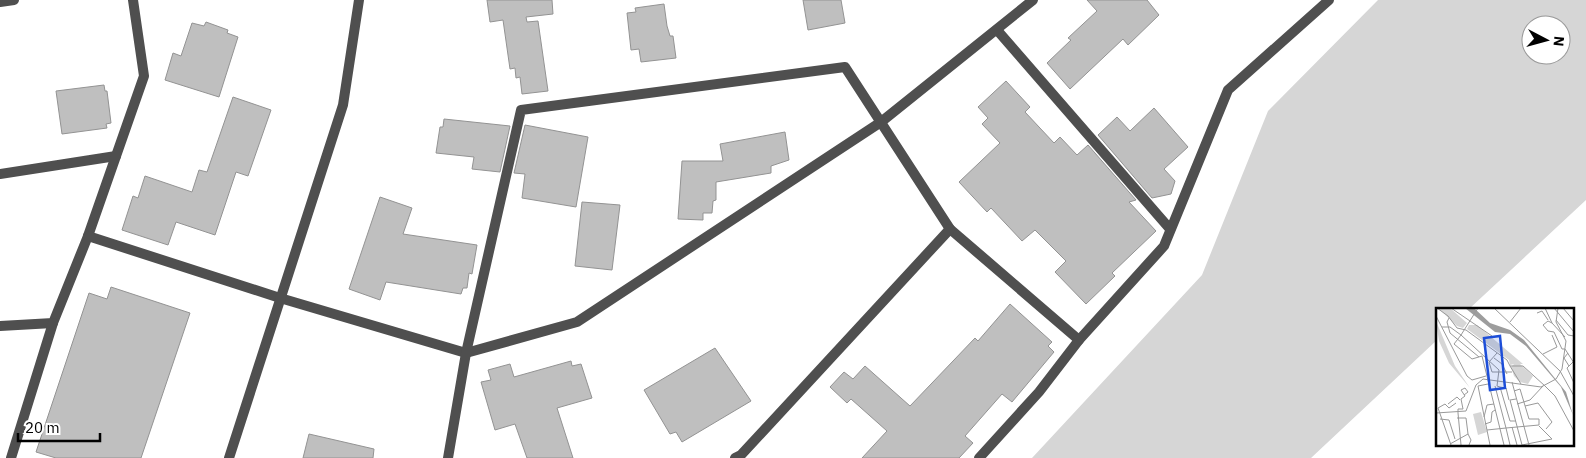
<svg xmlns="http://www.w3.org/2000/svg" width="1586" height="458" font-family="'IBM Plex Sans',sans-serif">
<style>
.green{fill:#d6d6d6;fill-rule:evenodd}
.building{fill:#bfbfbf;stroke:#939393}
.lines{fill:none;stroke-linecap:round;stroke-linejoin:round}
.minor{stroke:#4f4f4f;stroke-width:10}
.tertiary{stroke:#4f4f4f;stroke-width:10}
.inset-road{fill:none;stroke:#999;stroke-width:1}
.view{fill:#1d4ed8;fill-opacity:0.15;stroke:#1d4ed8;stroke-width:2.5}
.inset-edge{fill:none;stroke:#000;stroke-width:2.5}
</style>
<rect width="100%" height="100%" fill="#fff"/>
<path class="green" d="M1378 0H1586V200L1469 309H1437V340L1311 458H1032L1202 275 1268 111ZM1531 25H1561V55H1531Z"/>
<g class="building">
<path d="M487 0H552L553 14 526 17 527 22 538 21 548 91 522 94 520 77 516 78 515 68 510 69 503 20 490 22Z"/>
<path d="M803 0H841L845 23 808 30Z"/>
<path d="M1087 0H1147L1159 15 1128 45 1123 39 1070 89 1047 63 1071 40 1068 38 1097 11Z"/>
<path d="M664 4 667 26 670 36H673L676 58 641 62 639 49 631 50 627 13 636 12 635 8Z"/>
<path d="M206 22 228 30 227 33 238 37 219 97 165 80 173 53 181 56 192 23 204 26Z"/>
<path d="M1006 81 1030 107 1025 112 1054 143 1060 137 1077 155 1088 145 1136 200 1129 202 1156 231 1112 273 1115 276 1086 304 1055 272 1066 261 1035 230 1022 241 991 208 987 212 959 182 1000 143 982 124 988 118 978 107Z"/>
<path d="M104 85 105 91H107L111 123 106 124 107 128 62 134 56 91Z"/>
<path d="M233 97 271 110 248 176 236 172 215 235 176 222 168 245 122 230 133 196 138 198 145 176 192 192 199 170 207 172Z"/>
<path d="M1154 108 1188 147 1164 169 1175 181 1171 194 1152 198 1098 135 1117 117 1130 131Z"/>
<path d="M444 119 510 126 500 172 472 169 474 157 436 153 440 127H443Z"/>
<path d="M525 125 588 137 576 207 522 198 525 174 514 173Z"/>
<path d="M785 132 789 160 771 166V173L716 182V200L713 201 712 213H703V220L678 219 682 161H723L720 144Z"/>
<path d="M380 197 412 208 403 234 477 245 472 274 469 273 467 288H463L461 294 386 282 380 300 349 289Z"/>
<path d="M582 202 620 205 612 270 575 266Z"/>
<path d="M111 287 190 313 141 458H56L36 452 89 293 107 299Z"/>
<path d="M1010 304 1052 342 1048 346 1054 352 1012 402 1002 394 965 436 973 443 959 458H862L887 431 851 399 847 403 830 387 844 372 853 379 865 366 910 406 975 338 978 341Z"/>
<path d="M715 348 751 401 682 442 676 432 670 434 644 390Z"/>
<path d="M571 361 572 366 581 364 592 398 557 408 573 458H527L515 424 495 430 481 382 491 380 488 370 510 364 514 377Z"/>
<path d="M309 434 374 449 373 458H303Z"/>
</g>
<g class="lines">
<g class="minor">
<path d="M0 2 14 0"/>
<path d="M997 30 1170 229"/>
<path d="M0 174 116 156"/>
<path d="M88 236 144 76 133 0"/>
<path d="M0 326 53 323 88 236 280 298 466 353 577 322 881 122 1033 0"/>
<path d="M11 458 53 323"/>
<path d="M448 458 466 353 521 110 845 67 950 229 1079 340"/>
<path d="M735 458 741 455 950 229"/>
<path d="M979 458 1039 392 1079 340 1164 246 1228 90 1329 0"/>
</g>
<path class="tertiary" d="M229 458 343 105 359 0"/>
</g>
<g transform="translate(1436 308)">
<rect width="138" height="138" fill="#fff"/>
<path d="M2 0H14L31 15 27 20 21 18ZM0 13 19 58 34 80 13 55 3 33ZM33 17H41L87 56H84L97 68 92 76 84 74 78 68 75 59 78 56 74 57 73 52 31 21ZM45 104 51 124 42 127 37 106Z" fill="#d6d6d6"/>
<path d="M29 0H38L54 15 74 22 88 32 130 84 137 107 125 79 90 38 74 26 59 24Z" fill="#9d9d9d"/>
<path class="inset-road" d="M1 0 12 8 21 20 30 22 71 52 74 58H87L109 78 119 88 138 123M15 0 56 28M42 0 25 27 63 62 61 78 64 79 74 113H80M58 0 124 63 138 88M109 0 116 15 112 13 107 17 112 23 118 24 126 41H129L138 55M118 0 138 24M127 0 138 13M101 5 106 3 112 12M0 8 31 68 36 72 50 68M13 10 11 14 14 25 43 49M120 12 132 27 138 28M74 14 85 0M116 15 129 29M6 19H14L25 27 18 36 36 51 46 48 68 137M61 45 53 54 56 64H76M132 45 128 50 133 58M107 46 121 39 116 27M58 50 66 56 71 66M137 54 131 60 138 75M74 58 85 76M76 74 93 137M52 76 42 78 54 137M64 79 70 80 73 92M80 91 74 92 86 137 116 131 103 118M12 96 21 89 24 92M81 96 94 92 107 78M89 98 102 95 116 114 110 121M0 105 30 103 40 77 47 71 105 79 120 71 126 61 130 33 120 14 122 0M48 109 51 97 58 96M21 110H30L32 126M4 111 13 112 19 131M49 116 55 114 56 104 59 102M76 119 81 137M51 122 70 120 59 78M14 136 32 126 35 132 33 137M15 137 2 100 9 96 13 100 20 95M25 137 22 105V101H27L25 91 29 88 25 82 29 80 32 84 28 87M74 137 70 120 103 117V111H93L84 81 78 83"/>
<path class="view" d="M64 28 69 80 54 82 48 30Z"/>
<rect width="138" height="138" class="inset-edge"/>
</g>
<g transform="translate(1546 40) rotate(96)"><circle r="24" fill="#ffffff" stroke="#999999"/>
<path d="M0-4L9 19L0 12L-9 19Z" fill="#000000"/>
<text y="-8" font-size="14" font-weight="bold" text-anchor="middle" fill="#000000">N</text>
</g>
<path d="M18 433v8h82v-8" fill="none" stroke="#000000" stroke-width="2.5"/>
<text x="25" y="433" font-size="15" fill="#000000" stroke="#ffffff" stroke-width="4" paint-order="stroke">20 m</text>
</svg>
